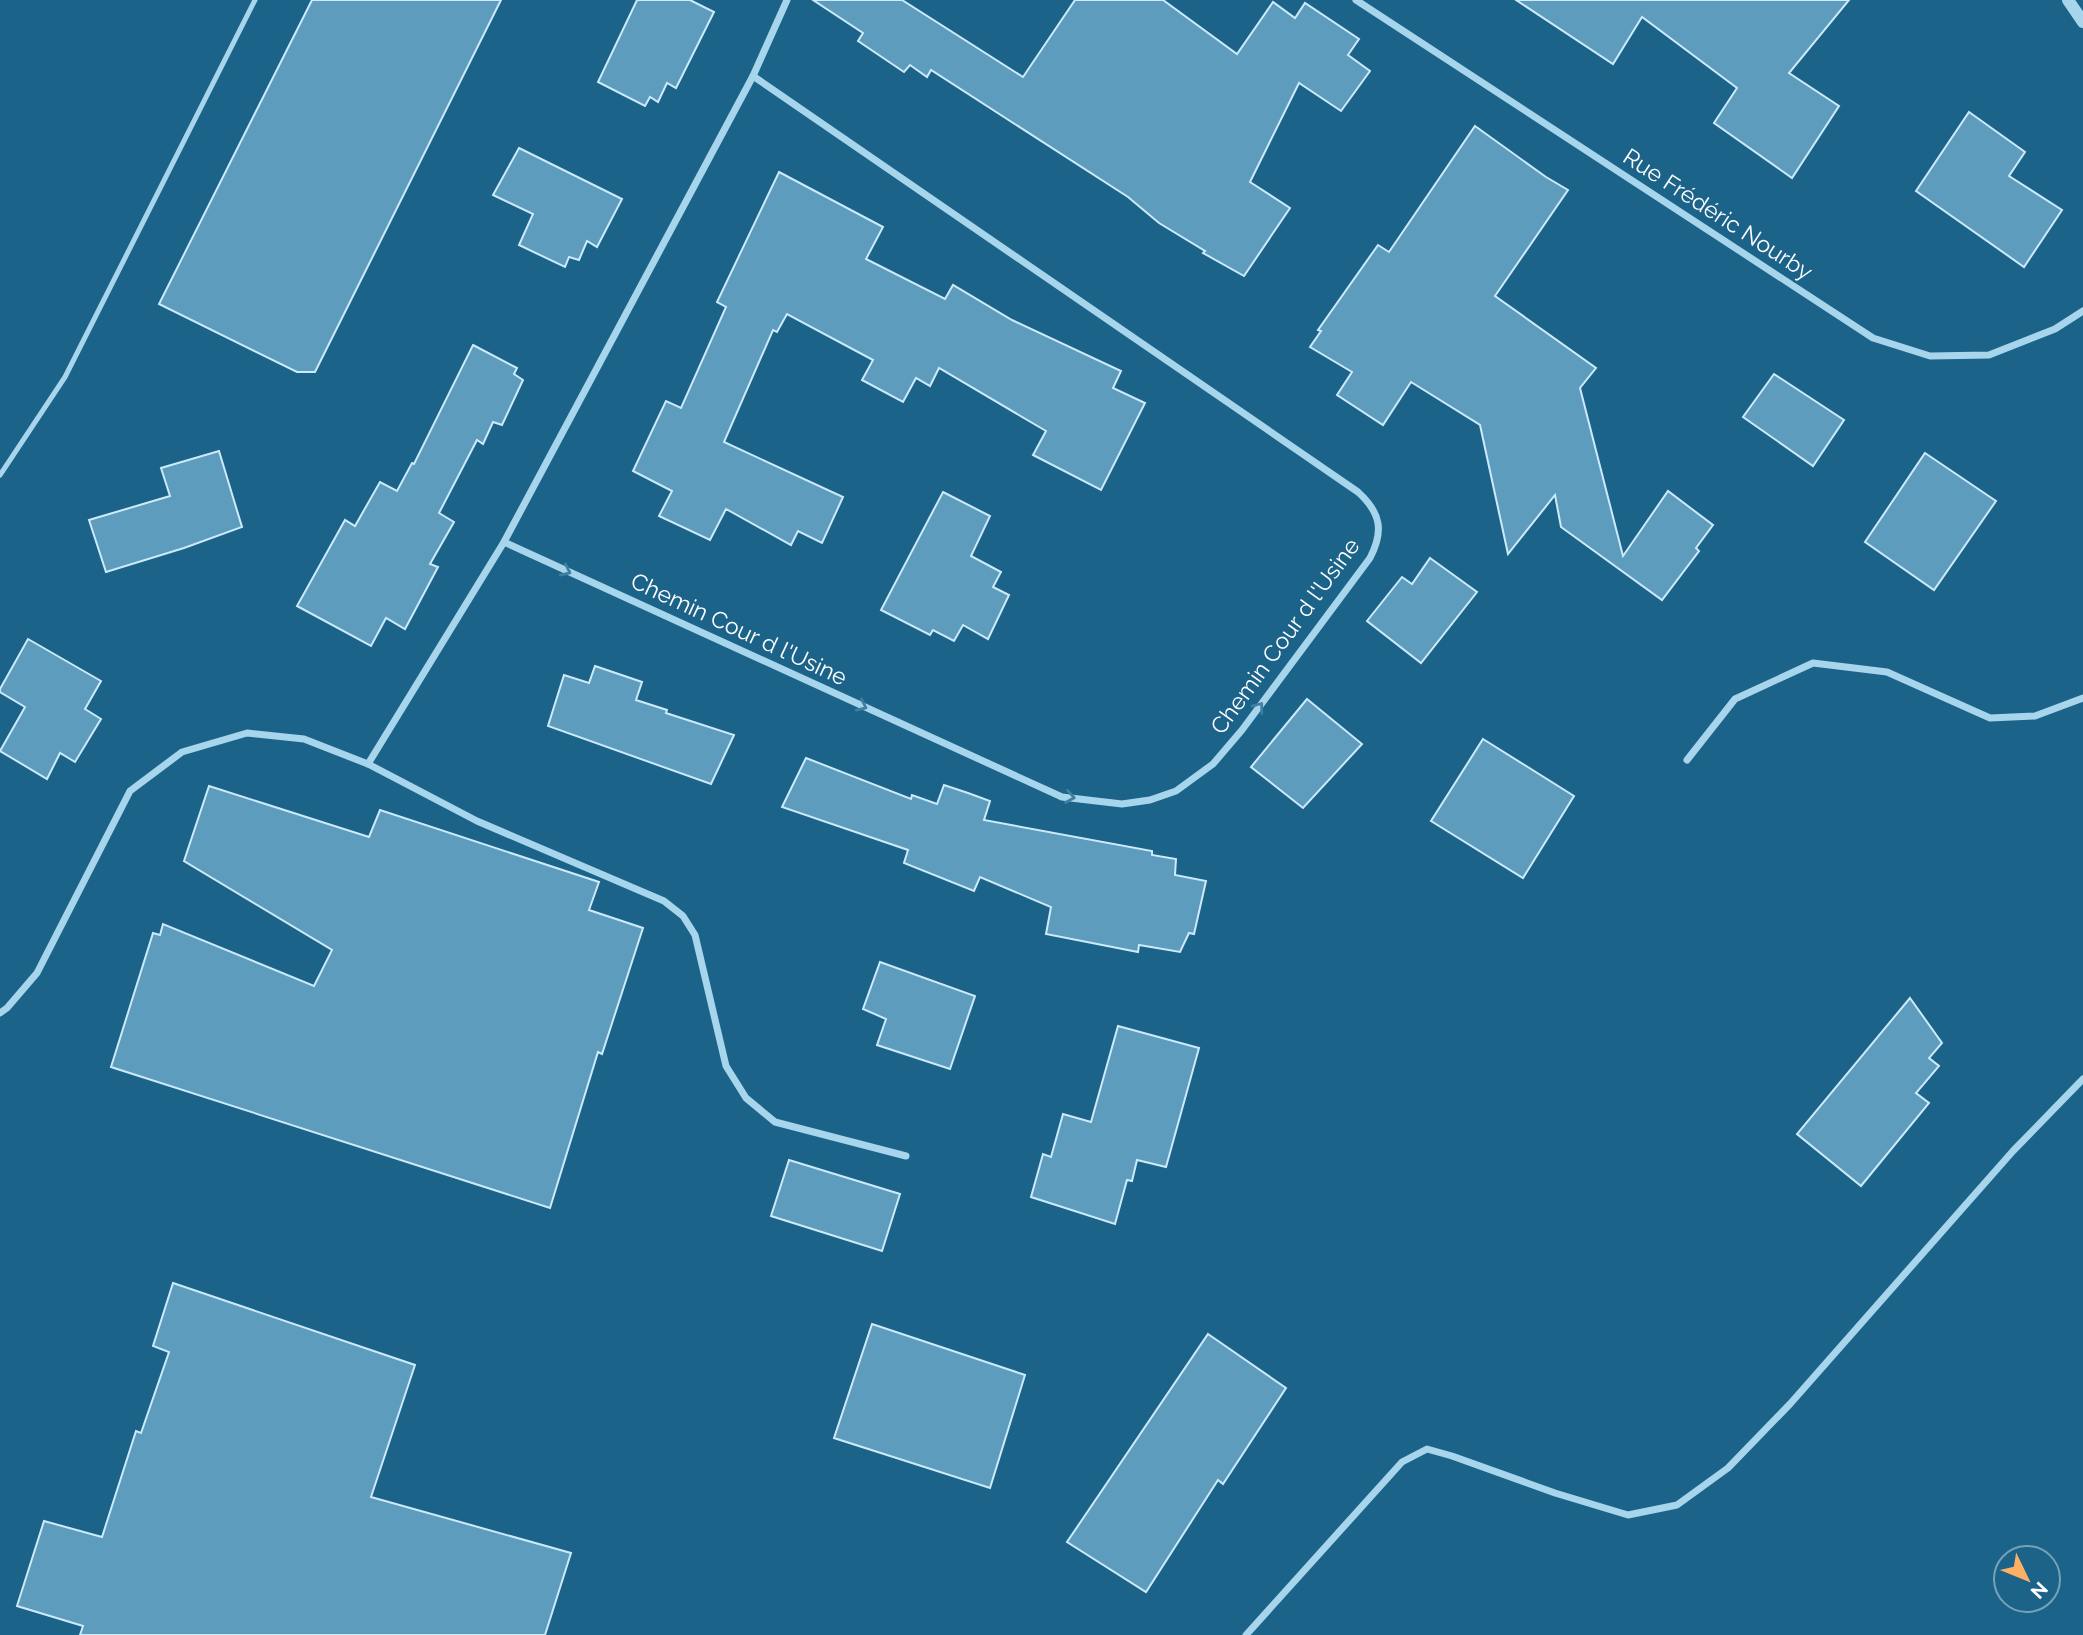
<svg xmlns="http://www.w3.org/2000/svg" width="2083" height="1635" font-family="Raleway,sans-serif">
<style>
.building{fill:#5e9cbd;stroke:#cceaf9;stroke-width:2}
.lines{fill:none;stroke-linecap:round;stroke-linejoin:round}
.service{stroke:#a7d5ec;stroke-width:5}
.minor{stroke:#a7d5ec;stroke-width:7}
.tertiary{stroke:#a7d5ec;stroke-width:12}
.oneway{stroke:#3f80a2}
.labels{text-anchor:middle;stroke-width:5;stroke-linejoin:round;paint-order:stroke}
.street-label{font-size:23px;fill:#fff;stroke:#1c638a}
</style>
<rect width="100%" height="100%" fill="#1c638a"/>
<g class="building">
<path d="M312 0H501L315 372H297L159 304Z"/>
<path d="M637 0H690L714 12 676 88 667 83 658 102 650 97 645 106 598 82Z"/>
<path d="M813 0H902L1023 77 1075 0H1163L1237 54 1273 2 1295 18 1305 3 1359 39 1348 55 1370 71 1341 111 1299 83 1250 182 1290 208 1244 276 1203 253 1205 251 1159 223 1128 197 931 70 927 77 910 65 904 72 858 41 863 33Z"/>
<path d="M1516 0H1849L1789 73 1839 106 1792 178 1714 123 1737 88 1642 17 1613 64Z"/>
<path d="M1969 112 2025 152 2009 176 2062 210 2024 267 1916 191Z"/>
<path d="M1475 126 1546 177 1568 190 1495 296 1596 368 1580 388 1623 556 1668 491 1713 525 1696 548 1699 551 1662 600 1561 527 1555 495 1508 554 1480 425 1411 382 1383 425 1337 395 1352 372 1310 347 1321 331 1318 330 1378 245 1389 252Z"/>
<path d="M519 148 622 199 597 247 587 241 579 260 569 257 565 267 519 245 533 214 493 195Z"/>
<path d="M779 172 883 227 866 259 945 299 953 285 1012 320 1121 371 1113 388 1145 403 1101 490 1033 455 1046 431 939 368 930 386 916 378 903 402 862 380 873 360 787 314 777 332 773 330 724 442 843 497 822 543 798 531 791 545 726 509 710 540 659 516 672 491 633 471 666 401 681 408 726 307 717 302Z"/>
<path d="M473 345 517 368 514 374 523 380 502 425 493 422 483 444 477 440 439 513 454 522 430 564 438 567 405 629 386 618 371 646 297 606 345 520 355 526 380 482 397 491 412 463 414 464Z"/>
<path d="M1774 374 1844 420 1813 466 1743 417Z"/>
<path d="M219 451 242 527 184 548 106 572 89 520 170 496 161 468Z"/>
<path d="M1925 453 1996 501 1934 590 1865 542Z"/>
<path d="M943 492 990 516 971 556 1001 572 993 587 1009 595 988 639 963 625 954 641 933 630 930 635 881 610Z"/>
<path d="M1430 558 1477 592 1421 663 1367 621 1402 577 1412 584Z"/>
<path d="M28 639 101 681 85 709 101 719 75 762 60 753 47 779 0 751 25 707 0 692V689Z"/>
<path d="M595 666 642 682 636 700 667 710 666 713 734 735 711 784 548 726 564 675 589 683Z"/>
<path d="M1307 699 1362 744 1303 808 1251 767Z"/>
<path d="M1483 739 1574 796 1523 878 1431 821Z"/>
<path d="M806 758 911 799 912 795 937 804 944 785 968 793 990 801 984 820 1152 851V855L1176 859 1175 875 1206 881 1194 934 1189 933 1180 952 1139 945 1138 952 1046 934 1051 907 980 877 974 891 904 863 908 850 782 807Z"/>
<path d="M209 786 369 837 380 810 599 882 589 910 643 928 602 1054 598 1052 550 1208 111 1067 153 933 160 935 163 924 314 986 332 950 184 861Z"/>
<path d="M880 962 975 996 950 1069 877 1045 886 1019 863 1009Z"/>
<path d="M1910 998 1942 1043 1929 1058 1939 1066 1916 1093 1929 1103 1861 1186 1797 1134Z"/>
<path d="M1118 1026 1199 1048 1166 1167 1137 1160 1132 1181 1127 1180 1115 1224 1031 1197 1043 1154 1051 1157 1063 1114 1091 1122Z"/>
<path d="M789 1160 900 1194 882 1251 771 1216Z"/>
<path d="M173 1283 415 1365 371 1497 571 1553 545 1635H80L83 1626 17 1606 44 1521 102 1537 136 1431 141 1433 169 1352 153 1346Z"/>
<path d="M872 1324 1025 1375 990 1488 834 1438Z"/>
<path d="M1208 1334 1286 1388 1223 1484 1218 1480 1146 1592 1067 1542Z"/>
</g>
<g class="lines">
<path class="service" d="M0 475 65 377 255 0"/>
<g class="minor">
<path d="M1356 0 1873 338 1930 356 1989 355 2055 329 2083 311"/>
<path d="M504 542 1062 797 1122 804 1150 800 1176 791 1213 764 1242 730 1370 558C1384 531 1381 513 1358 492L753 76"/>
<path d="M1687 760 1735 699 1813 663 1887 672 1990 718 2035 716 2083 698"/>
<path d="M368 764 504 542 753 76 787 0"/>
<path d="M0 1013 7 1008 37 973 130 791 182 752 247 733 304 739 368 764 477 821 664 901 683 916 695 935 726 1066 746 1098 775 1122 906 1156"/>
<path d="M1246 1635 1402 1462 1427 1449 1452 1456 1555 1493 1628 1515 1677 1505 1728 1468 1790 1404 2013 1151 2083 1079"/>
</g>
<path class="tertiary" d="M2068 0 2083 22"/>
</g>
<defs><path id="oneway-chevron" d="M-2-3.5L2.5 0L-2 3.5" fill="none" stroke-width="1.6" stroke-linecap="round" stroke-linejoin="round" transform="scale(1.75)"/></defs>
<g class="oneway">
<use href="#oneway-chevron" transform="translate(566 571) rotate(25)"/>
<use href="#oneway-chevron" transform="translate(862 706) rotate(25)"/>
<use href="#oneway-chevron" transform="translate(1259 707) rotate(-53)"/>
<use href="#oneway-chevron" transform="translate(1070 797) rotate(10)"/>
</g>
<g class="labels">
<g class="street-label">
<text transform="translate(1718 214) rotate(33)" y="8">Rue Frédéric Nourby</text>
<text transform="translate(739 629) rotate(25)" y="8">Chemin Cour d l'Usine</text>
<text transform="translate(1285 636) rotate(-54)" y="8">Chemin Cour d l'Usine</text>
</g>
</g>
<g transform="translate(2027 1579) rotate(133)"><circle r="33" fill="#1c638a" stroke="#77a1b9" stroke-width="2"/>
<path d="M0-5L12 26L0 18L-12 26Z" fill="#fdb064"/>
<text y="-10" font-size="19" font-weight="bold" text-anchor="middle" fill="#ffffff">N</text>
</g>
</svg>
